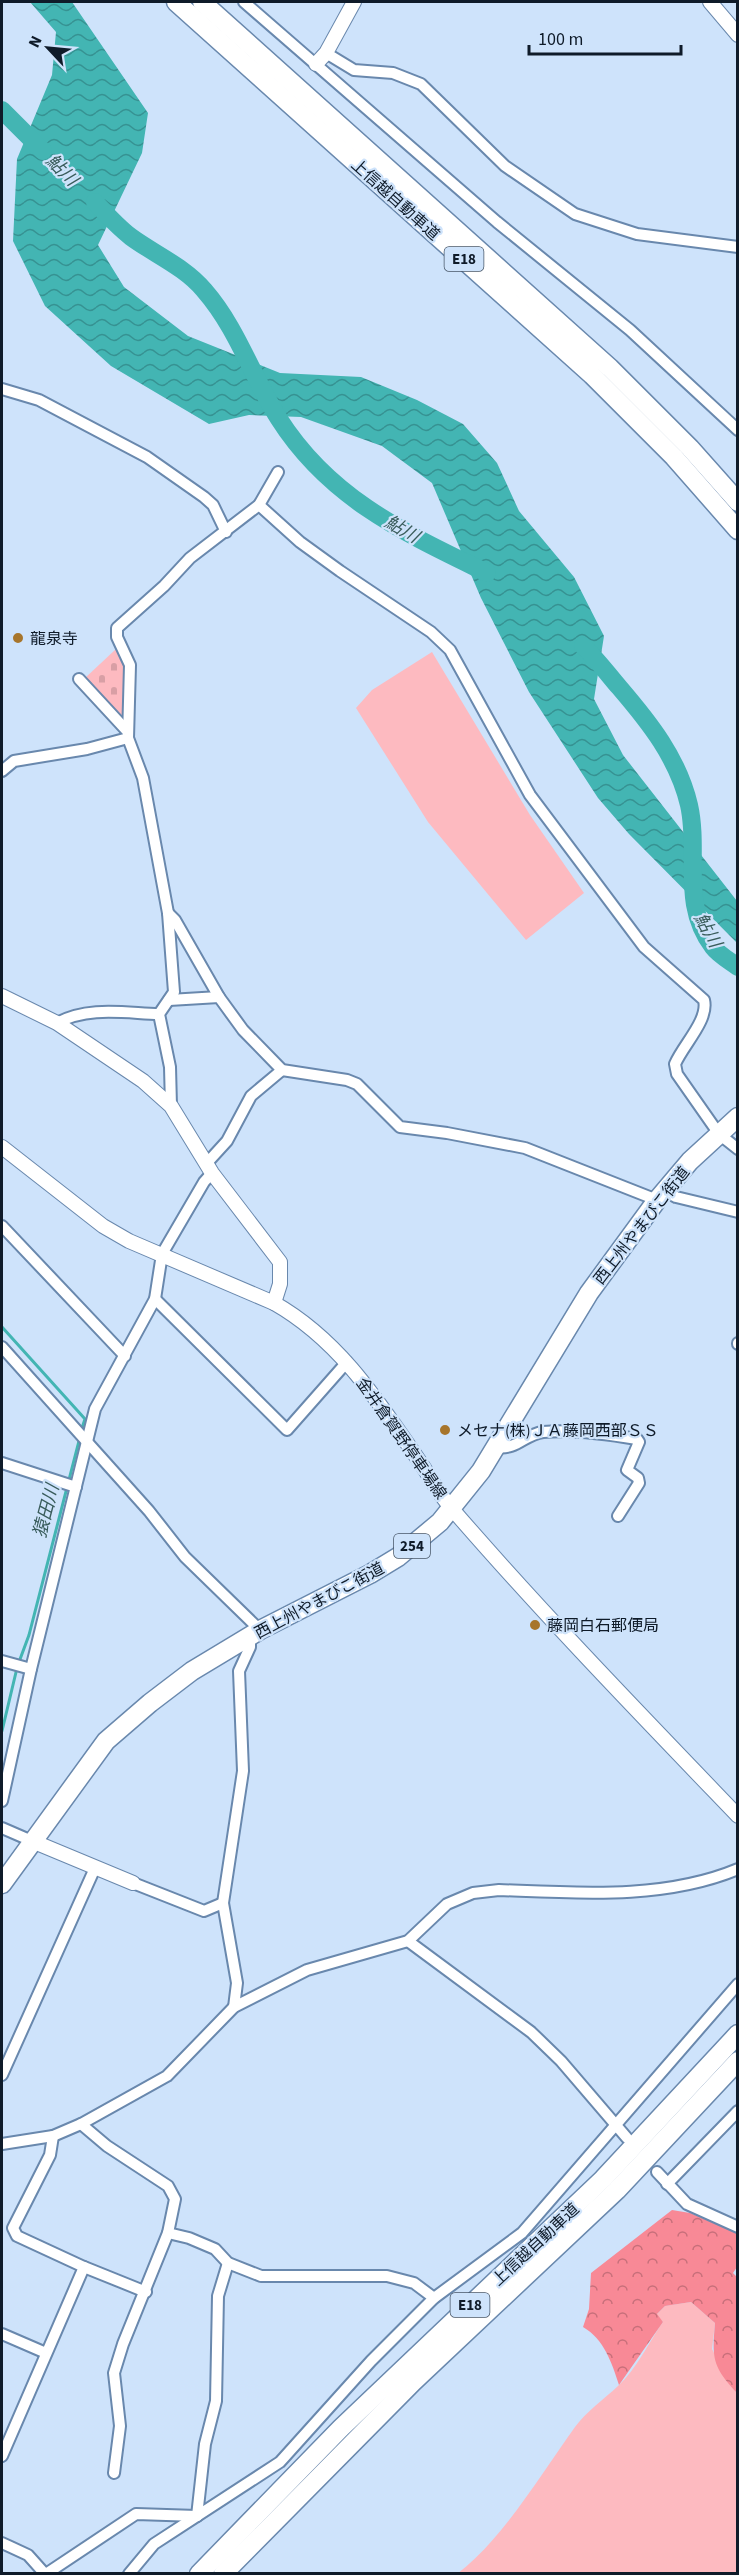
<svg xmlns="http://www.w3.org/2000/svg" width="739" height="2575" font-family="'Source Sans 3','Noto Sans JP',sans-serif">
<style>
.grass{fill:#fdbac0}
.forest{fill:url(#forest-crowns)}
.cemetery{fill:url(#cemetery-stones)}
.water{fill:url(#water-waves)}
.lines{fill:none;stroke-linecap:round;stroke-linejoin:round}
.stream{stroke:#43b5b3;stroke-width:3}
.river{stroke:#43b5b3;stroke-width:18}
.street-casing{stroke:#6988ad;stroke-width:14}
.secondary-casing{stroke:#6988ad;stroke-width:16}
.highway-casing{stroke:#6988ad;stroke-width:21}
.street{stroke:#fff;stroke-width:10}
.secondary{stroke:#fff;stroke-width:14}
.highway{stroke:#fff;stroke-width:18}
.poi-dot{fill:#a7752b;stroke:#cee3fb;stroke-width:2}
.labels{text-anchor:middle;stroke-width:4.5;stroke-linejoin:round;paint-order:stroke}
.shield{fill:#cee3fb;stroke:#485768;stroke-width:1.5}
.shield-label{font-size:15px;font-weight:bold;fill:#0f1b29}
.street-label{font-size:16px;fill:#0f1b29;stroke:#cee3fb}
.poi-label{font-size:16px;fill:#0f1b29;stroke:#cee3fb;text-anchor:start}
.water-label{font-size:18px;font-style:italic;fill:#395c5b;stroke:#cee3fb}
</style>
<defs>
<pattern id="forest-crowns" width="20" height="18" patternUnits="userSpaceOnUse" patternTransform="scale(1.5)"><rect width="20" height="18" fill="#f88996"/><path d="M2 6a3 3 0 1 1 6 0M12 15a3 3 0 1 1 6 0" fill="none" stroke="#c76f7a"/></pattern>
<pattern id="cemetery-stones" width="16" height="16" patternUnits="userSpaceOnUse" patternTransform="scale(1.5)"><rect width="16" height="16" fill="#fdbac0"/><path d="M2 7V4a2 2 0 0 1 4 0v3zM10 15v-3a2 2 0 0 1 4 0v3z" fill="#d89fa5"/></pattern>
<pattern id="water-waves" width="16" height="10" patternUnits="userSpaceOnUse" patternTransform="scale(1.5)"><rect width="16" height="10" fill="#43b5b3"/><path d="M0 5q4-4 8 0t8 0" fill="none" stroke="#369292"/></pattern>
</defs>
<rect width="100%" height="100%" fill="#cee3fb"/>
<g class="grass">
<path d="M432 652 530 815 584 893 526 940 428 822 356 708 372 690Z"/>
<path d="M691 2302 715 2323 712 2349 730 2385 737 2393V2573L457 2574C503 2539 541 2474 575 2427 587 2411 603 2400 618 2386 636 2370 649 2342 663 2322L656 2315 665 2306Z"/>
</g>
<path class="forest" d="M672 2210 690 2213 737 2233V2267L733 2273 738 2278 737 2393C712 2366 712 2358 715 2323L691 2302 665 2306 657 2314 663 2322 619 2385C612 2363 604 2339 583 2327L589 2309 591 2273Z"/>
<path class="cemetery" d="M116 649 127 668 124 721 85 678Z"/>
<path class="water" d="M30 2H72L148 113 142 153 98 245 124 287 188 336 280 373 361 377 417 400 463 424 497 463 519 511 574 577 604 636 594 699 623 755 737 901V943L629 834 598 798 529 692 481 598 432 483 382 446 301 417 249 415 209 424 111 366 45 306 13 241 17 159 52 75 56 32Z"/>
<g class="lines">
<g class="stream">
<path d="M2 1327 85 1419 81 1431"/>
<path d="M19 1662 29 1635 80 1437"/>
<path d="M2 1731 17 1668"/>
</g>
<g class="river">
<path d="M2 110 43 151"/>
<path d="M95 202C106 214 118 227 131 237 154 254 185 267 204 290 238 329 252 377 279 419 330 499 405 533 487 573"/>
<path d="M583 646C596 658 607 673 619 687 649 722 678 758 689 805 700 854 680 904 713 947 719 955 730 961 738 967"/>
</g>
<g class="street-casing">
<g id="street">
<path d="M244 2 497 222 630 330 738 430"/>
<path d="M326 53 354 70 393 73 421 84 505 166 575 214 637 234 738 247"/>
<path d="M2 389 39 400 147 457 204 497 213 505 226 532"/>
<path d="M259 505 300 542 340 571 431 632 450 650 530 795 644 947 704 1000C709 1020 683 1045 675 1064L677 1074 719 1134 738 1149"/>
<path d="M79 679 128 732"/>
<path d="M2 771 14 761 87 749 128 738"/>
<path d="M168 913 175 920 219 997 243 1030 282 1070 347 1080 357 1084 400 1127 447 1133 525 1148 657 1200"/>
<path d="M169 1000 219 997"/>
<path d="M57 1023C88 1006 124 1013 159 1014"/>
<path d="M171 1106 170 1067 159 1014 174 992 168 913 143 778 128 738 130 665 117 637V628L164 586 190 558 259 505 278 472"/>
<path d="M206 1164 227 1141 251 1096 282 1070"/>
<path d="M665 1191 676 1197 738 1212"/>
<path d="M2 1226 125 1356"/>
<path d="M155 1299 287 1430 347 1362"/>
<path d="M738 1343V1344"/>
<path d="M2 1347 149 1511 185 1557 260 1630"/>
<path d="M496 1447C518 1450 523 1435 543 1432 572 1429 608 1434 637 1439L639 1442 627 1470 638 1478 639 1483 618 1516"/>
<path d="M2 1463 76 1487"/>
<path d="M2 1661 31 1669"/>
<path d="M2 1801 31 1669 95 1409 155 1299 162 1254 204 1182 212 1173"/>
<path d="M2 1828 32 1841"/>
<path d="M133 1883 204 1911 223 1903"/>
<path d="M408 1941 531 2032 561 2061 627 2138"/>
<path d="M234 2007 237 1983 223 1903 243 1771 239 1671 250 1647V1637"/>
<path d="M2 2075 95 1868"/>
<path d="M81 2124 107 2146 168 2186 175 2199 168 2233 189 2238 215 2249 228 2263 261 2276H387L414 2283 434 2298"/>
<path d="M2 2144 53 2136 81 2124 167 2076 234 2007 307 1970 408 1941 447 1904 473 1893 499 1890C577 1893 664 1900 738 1869"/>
<path d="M657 2172 687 2204 738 2227"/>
<path d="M667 2184 738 2111"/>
<path d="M84 2267 146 2292"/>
<path d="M2 2334 46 2353"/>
<path d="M2 2456 84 2267 17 2236 13 2228 50 2155 53 2136"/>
<path d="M114 2473 120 2426 114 2373 123 2344 168 2233"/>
<path d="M197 2516 205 2444 216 2401 218 2296 228 2263"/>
<path d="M2 2543 28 2555 45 2574"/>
<path d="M46 2574 136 2514 197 2516"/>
<path d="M129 2574 154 2544 280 2462 371 2361 434 2298 522 2233 738 1984"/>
</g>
</g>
<g class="secondary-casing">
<g id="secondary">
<path d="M710 2 738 35"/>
<path d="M316 64 326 53 354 2"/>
<path d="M2 996 57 1023 143 1081 171 1106 212 1173 280 1262V1284L274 1303"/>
<path d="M2 1147 103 1226 129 1241 274 1303C341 1341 380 1404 422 1465 432 1480 441 1497 453 1510 544 1615 641 1715 738 1816"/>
<path d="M32 1841 133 1883"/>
</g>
</g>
<g class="highway-casing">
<g id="highway">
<path d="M176 2 592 375 674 457 738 530"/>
<path d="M202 2 610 368 690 448 738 502"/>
<path d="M2 1884 106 1741 150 1703 192 1671 260 1630 370 1574 398 1557 440 1522 481 1471 589 1293 657 1200 690 1161 738 1117"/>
<path d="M199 2574 341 2428 603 2179 738 2034"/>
<path d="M223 2574 413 2382 617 2190 738 2061"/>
</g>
</g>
<use href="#street" class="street"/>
<use href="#secondary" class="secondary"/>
<use href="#highway" class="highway"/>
</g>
<g class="poi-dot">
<circle cx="18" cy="638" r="6"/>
<circle cx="445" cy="1430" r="6"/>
<circle cx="535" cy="1625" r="6"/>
</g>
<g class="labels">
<g class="shield">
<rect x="444.5" y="247" width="39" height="24" rx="4.5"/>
<rect x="394" y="1534" width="36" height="24" rx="4.5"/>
<rect x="450.5" y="2293" width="39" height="24" rx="4.5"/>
</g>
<g class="shield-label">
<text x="464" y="264">E18</text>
<text x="412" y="1551">254</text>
<text x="470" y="2310">E18</text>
</g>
<g class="street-label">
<text transform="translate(396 199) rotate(42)" y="6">上信越自動車道</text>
<text transform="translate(641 1225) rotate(-52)" y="6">西上州やまびこ街道</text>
<text transform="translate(402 1438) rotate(55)" y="6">金井倉賀野停車場線</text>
<text transform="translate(319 1600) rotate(-28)" y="6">西上州やまびこ街道</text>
<text transform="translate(535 2244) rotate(-43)" y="6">上信越自動車道</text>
</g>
<g class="poi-label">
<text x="30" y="644">龍泉寺</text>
<text x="457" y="1436">メセナ(株)ＪＡ藤岡西部ＳＳ</text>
<text x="547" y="1631">藤岡白石郵便局</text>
</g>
<g class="water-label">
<text transform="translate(62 170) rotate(45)" y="6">鮎川</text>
<text transform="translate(402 529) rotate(30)" y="6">鮎川</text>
<text transform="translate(708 930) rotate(61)" y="6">鮎川</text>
<text transform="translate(46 1511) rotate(-75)" y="6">猿田川</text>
</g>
</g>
<rect width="739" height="2575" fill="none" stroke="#0f1b29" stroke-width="6"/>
<g transform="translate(48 48) rotate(296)" stroke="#cee3fb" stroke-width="4.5" paint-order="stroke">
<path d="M0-4.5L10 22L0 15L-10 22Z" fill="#0f1b29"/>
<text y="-9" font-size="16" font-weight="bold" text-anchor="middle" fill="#0f1b29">N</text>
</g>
<path d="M529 45v9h152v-9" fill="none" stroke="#0f1b29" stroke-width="3"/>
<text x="538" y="45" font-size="18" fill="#0f1b29" stroke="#cee3fb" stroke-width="4.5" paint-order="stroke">100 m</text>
</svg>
